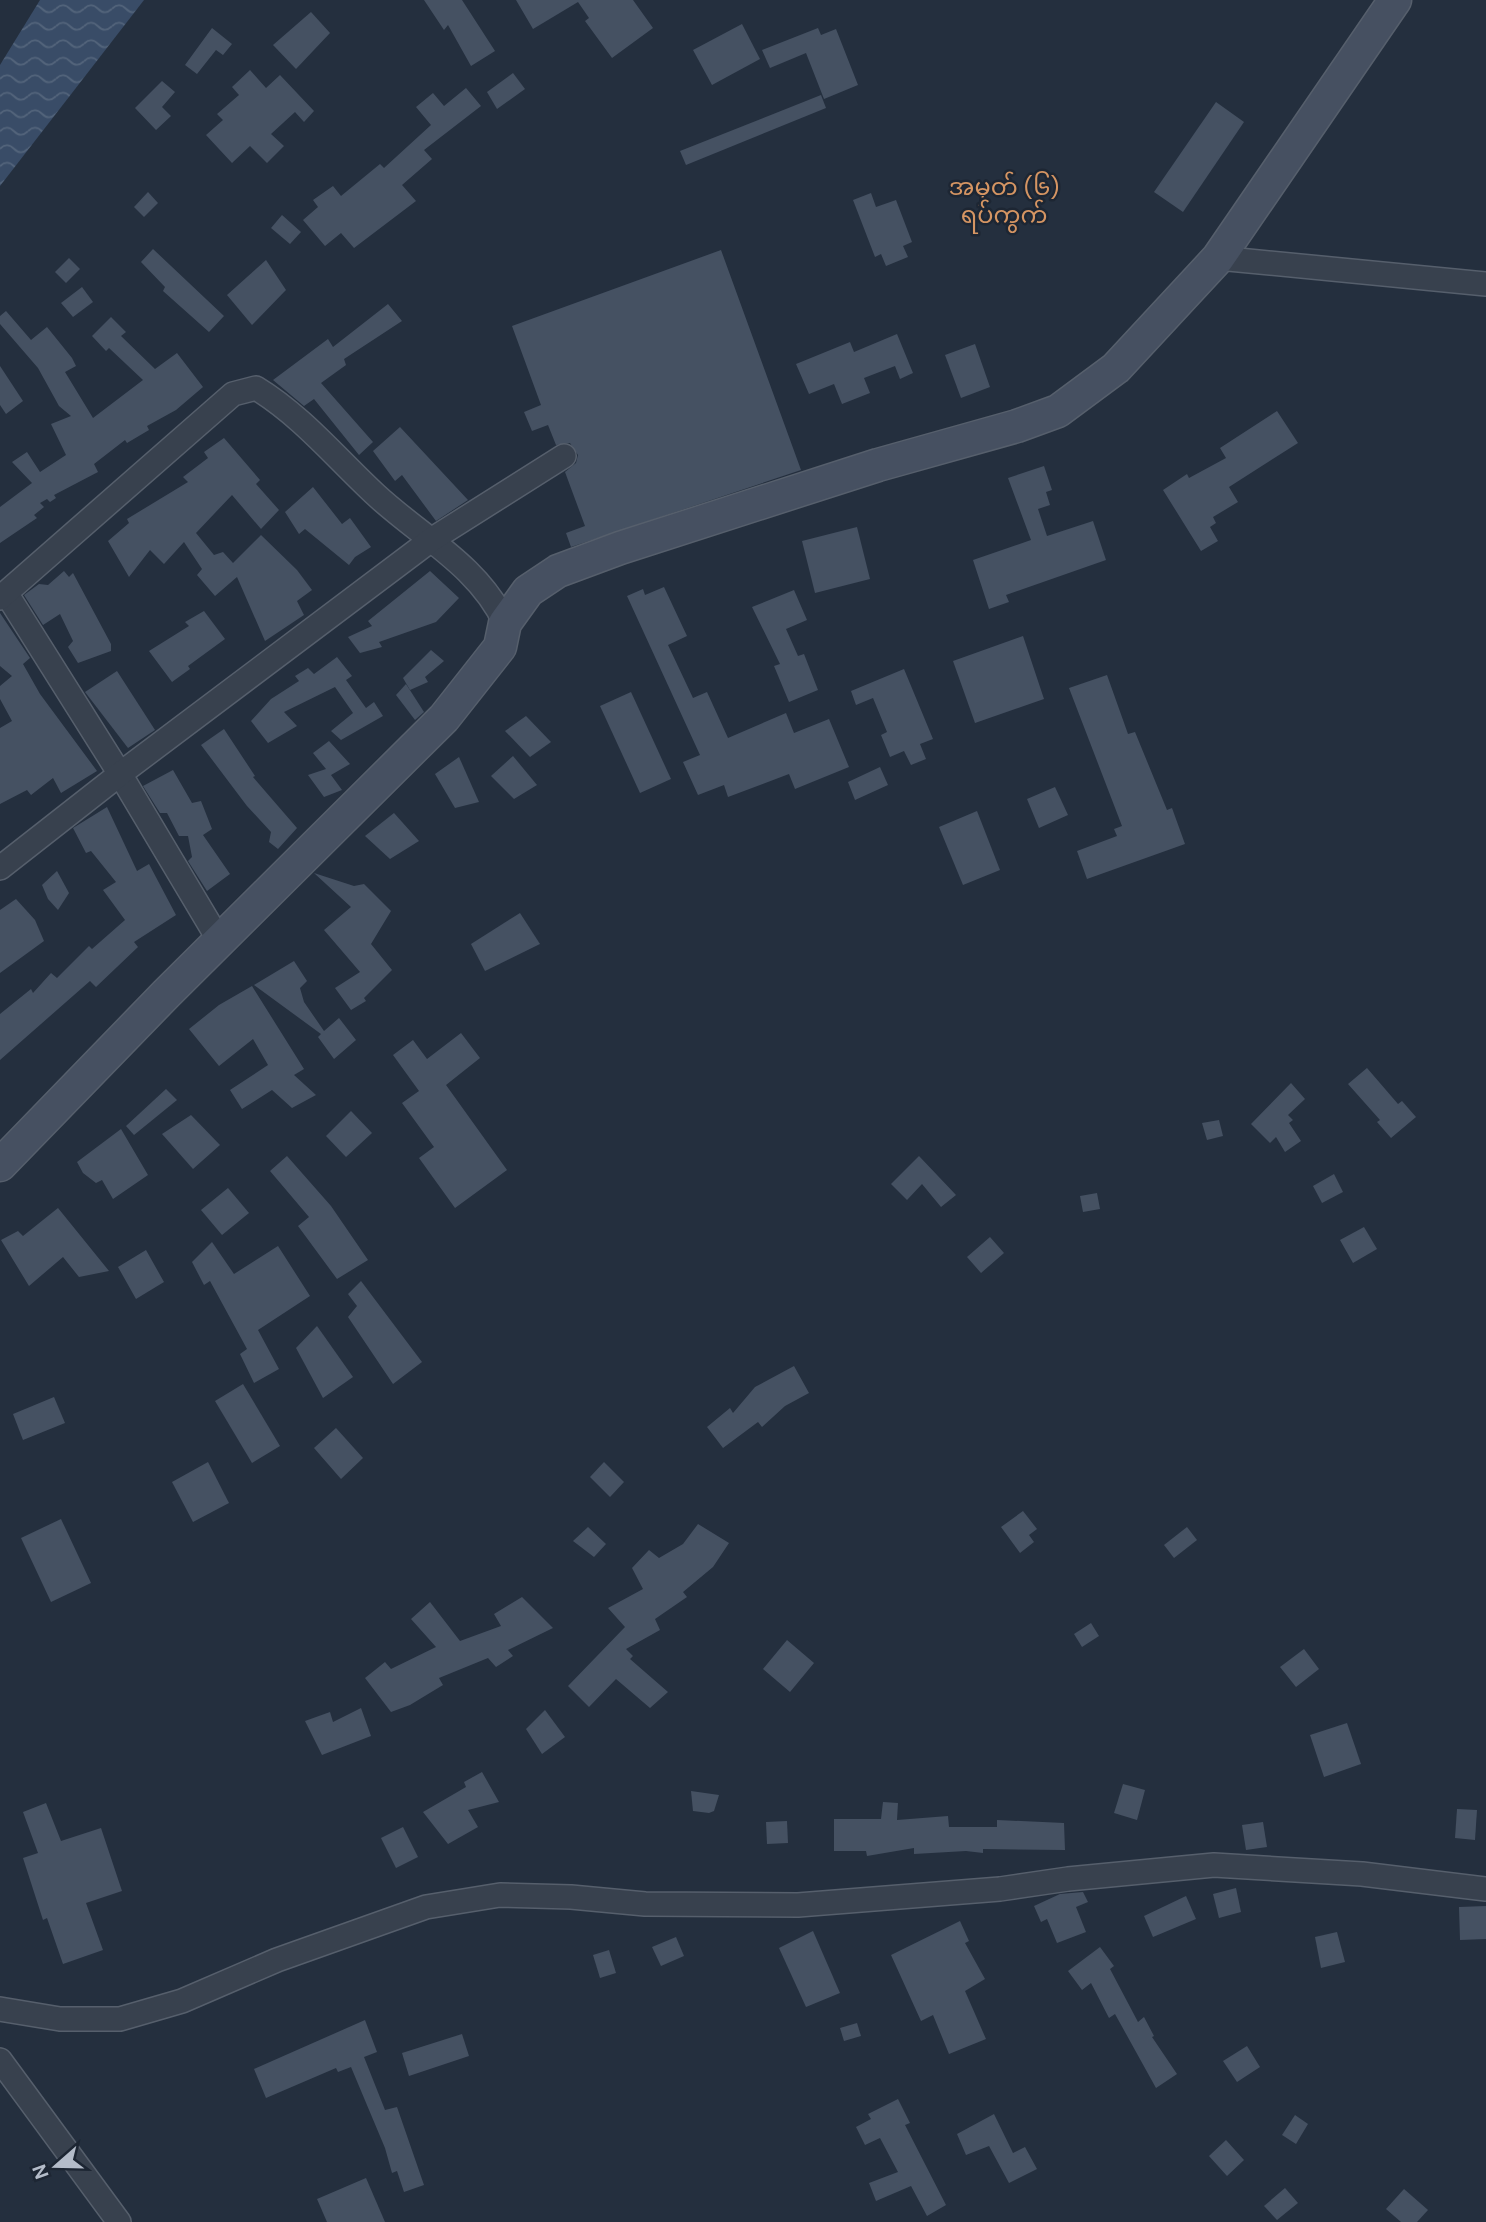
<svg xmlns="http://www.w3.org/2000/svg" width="1486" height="2222" font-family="'DM Sans','Noto Sans Myanmar',sans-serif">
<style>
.water{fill:url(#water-waves)}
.building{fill:#455162}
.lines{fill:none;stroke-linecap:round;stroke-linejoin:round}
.street-casing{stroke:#565f6c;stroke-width:26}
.secondary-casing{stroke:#565f6c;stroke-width:35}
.street{stroke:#38414e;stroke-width:23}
.secondary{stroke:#465061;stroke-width:32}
.labels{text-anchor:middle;stroke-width:5;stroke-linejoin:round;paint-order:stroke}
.quarter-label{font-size:24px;fill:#d59563;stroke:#1d2633}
</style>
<defs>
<pattern id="water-waves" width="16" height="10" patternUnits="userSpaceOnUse" patternTransform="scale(1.75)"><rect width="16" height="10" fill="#394c67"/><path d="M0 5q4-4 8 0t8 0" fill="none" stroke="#53647b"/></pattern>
</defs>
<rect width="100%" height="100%" fill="#242f3e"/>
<path class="water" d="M40 0H144L0 186V65Z"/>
<g class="building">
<path d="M424 0H462L495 51 471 66 448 25 444 30Z"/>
<path d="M516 0H633L653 28 612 58 585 21 589 18 578 2 533 29Z"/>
<path d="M311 12 330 33 296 69 273 45Z"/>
<path d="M742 24 760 59 712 85 693 50Z"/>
<path d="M212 28 232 44 223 55 216 50 197 74 185 65Z"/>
<path d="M818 28 821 35 836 29 858 85 824 99 806 53 770 68 762 50Z"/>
<path d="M250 70 266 88 280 75 314 111 304 122 295 112 271 134 284 146 267 163 250 146 232 163 206 135 223 120 217 114 239 95 232 87Z"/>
<path d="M513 73 525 89 497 109 487 92Z"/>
<path d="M162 81 175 92 162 107 171 116 156 130 135 108Z"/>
<path d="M466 88 481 106 424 150 432 159 402 185 416 201 354 248 341 233 325 246 303 220 318 207 313 200 333 186 341 196 380 164 384 168 431 125 416 107 433 93 444 106Z"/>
<path d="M821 95 826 108 686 165 680 151Z"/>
<path d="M1216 102 1244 122 1183 212 1154 192Z"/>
<path d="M148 192 158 203 144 217 134 207Z"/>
<path d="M871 193 876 207 896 200 912 242 903 246 908 257 886 266 881 254 875 257 853 200Z"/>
<path d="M282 215 301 232 290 244 271 228Z"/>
<path d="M153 249 224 316 209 332 163 291 165 287 141 262Z"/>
<path d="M721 250 801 470 571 547 566 533 585 526 565 472 576 463 578 455 570 443 556 445 548 425 532 431 524 412 541 405 512 326Z"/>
<path d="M69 258 80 269 66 283 55 272Z"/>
<path d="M266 260 286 290 252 325 227 295Z"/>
<path d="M82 287 93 302 73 317 61 303Z"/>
<path d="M388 304 402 321 344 359 346 365 321 383 373 442 359 455 314 399 304 406 273 380 328 339 333 347Z"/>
<path d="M6 311 31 340 47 327 72 358 76 366 65 372 93 418 143 380 109 348 106 351 92 336 111 317 126 332 121 336 155 369 177 353 203 387 176 410 147 426 149 430 127 443 125 440 94 464 98 472 54 495 56 498 50 502 47 499 40 503 44 507 34 515 37 518 0 543V507L32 483 12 462 27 452 40 472 66 455 51 424 71 416 59 406 38 368 0 324V316Z"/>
<path d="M897 334 913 373 900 379 895 366 864 378 870 393 842 404 834 384 809 394 796 364 850 342 854 352Z"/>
<path d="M975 344 990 387 961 398 945 355Z"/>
<path d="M0 366 23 401 6 414 0 405Z"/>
<path d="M1277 411 1298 443 1229 487 1238 502 1213 517 1216 523 1210 527 1218 541 1201 551 1163 490 1187 474 1189 478 1226 458 1220 448Z"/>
<path d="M400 427 468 500 436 521 402 475 395 481 373 451Z"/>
<path d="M224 438 260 480 256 484 279 510 261 529 232 495 196 533 214 555 223 552 233 563 261 535 297 570 312 590 297 601 304 615 265 641 237 577 215 596 197 575 202 569 184 542 164 564 150 550 129 577 108 541 129 523 127 519 188 482 183 477 208 458 204 452Z"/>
<path d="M1044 466 1052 490 1046 492 1050 505 1038 509 1047 536 1093 521 1106 560 1006 595 1009 602 989 609 973 560 1031 540 1008 478Z"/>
<path d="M313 487 342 524 350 518 371 547 355 557 349 565 305 529 299 534 285 512Z"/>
<path d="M857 527 870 579 815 593 802 541Z"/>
<path d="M64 571 69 577 73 573 111 644V651L78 663 68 647 73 641 60 614 43 625 24 595 39 584 48 585Z"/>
<path d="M430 571 459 598 436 622 379 642 382 647 360 653 348 637 372 626 368 621Z"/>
<path d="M664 587 687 636 668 645 693 698 707 692 728 738 786 713 794 733 829 719 849 767 795 789 789 774 728 797 724 785 698 795 683 762 700 755 627 596 643 589 645 595Z"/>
<path d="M794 590 807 620 786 629 798 656 804 654 818 690 789 702 774 666 780 664 752 607Z"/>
<path d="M204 611 225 639 188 666 190 669 172 682 149 651 189 626 185 622Z"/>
<path d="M0 613 30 658 23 664 40 694 97 771 61 793 53 778 31 795 27 790 0 804V728L12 721 0 699V686L12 676 0 666Z"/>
<path d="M1023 636 1044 699 975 723 953 661Z"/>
<path d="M431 650 444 661 425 677 428 682 410 690 403 678Z"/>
<path d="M337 657 352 676 346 680 366 708 374 702 383 716 341 740 331 731 353 713 335 687 284 712 297 726 268 743 251 721 271 699 299 681 295 676 308 668 314 674Z"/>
<path d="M904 669 933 739 920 744 926 759 911 765 904 751 890 757 881 735 887 732 873 698 856 705 851 691Z"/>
<path d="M117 671 155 730 128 748 85 692Z"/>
<path d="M1107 675 1128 734 1135 732 1167 810 1172 808 1185 844 1087 879 1077 851 1117 836 1114 829 1122 826 1069 688Z"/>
<path d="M406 684 424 712 415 720 396 695Z"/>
<path d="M631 692 671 779 640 793 600 706Z"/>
<path d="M526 716 551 742 530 757 505 731Z"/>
<path d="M224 729 255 776 253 777 297 828 278 849 269 842 271 832 247 806 201 745Z"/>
<path d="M329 741 350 764 331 775 342 790 324 797 308 775 326 769 313 753Z"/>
<path d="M513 756 537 785 514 799 491 776Z"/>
<path d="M459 757 479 802 455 808 435 774Z"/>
<path d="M880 767 888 785 855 800 848 782Z"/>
<path d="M173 770 192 803 201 801 212 829 203 835 230 874 207 891 188 861 192 857 188 836H179L167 813H160L143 786Z"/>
<path d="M1055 787 1068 815 1039 828 1027 799Z"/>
<path d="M107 807 137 871 149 864 176 915 134 942 138 947 96 987 90 981 0 1060V1014L31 989 33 993 51 973 57 978 89 946 92 949 125 920 103 890 116 882 91 851 86 853 73 828Z"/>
<path d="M977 811 1000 870 963 885 939 827Z"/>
<path d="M394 813 419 841 390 859 365 836Z"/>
<path d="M57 871 69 893 58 910 48 899 42 885Z"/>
<path d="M314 873 354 886 364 884 391 911 371 944 392 970 364 998 366 1001 351 1010 335 988 360 972 324 930 351 907Z"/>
<path d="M16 899 35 920 44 941 0 973V910Z"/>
<path d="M520 913 540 944 485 971 471 944Z"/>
<path d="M294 961 307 981 300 988 304 1002 324 1031 339 1018 356 1040 334 1059 318 1037 321 1034 254 985Z"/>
<path d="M252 986 304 1069 294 1075 316 1095 292 1108 272 1090 242 1109 230 1090 268 1065 253 1039 219 1066 189 1029 219 1005Z"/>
<path d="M461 1033 480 1058 446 1085 507 1170 455 1208 419 1158 434 1147 402 1103 419 1091 393 1055 413 1040 427 1059Z"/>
<path d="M1367 1068 1398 1104 1402 1101 1416 1117 1391 1138 1377 1122 1380 1120 1348 1084Z"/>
<path d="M1291 1083 1305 1099 1288 1115 1293 1120 1289 1123 1301 1141 1285 1152 1276 1137 1270 1143 1251 1124Z"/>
<path d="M166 1089 177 1100 134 1135 126 1126Z"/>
<path d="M351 1111 372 1133 346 1157 326 1136Z"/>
<path d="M191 1115 220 1145 193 1169 162 1134Z"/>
<path d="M1219 1120 1223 1136 1207 1140 1202 1123Z"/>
<path d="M121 1129 148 1175 113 1199 102 1180 96 1183 83 1173 77 1162Z"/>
<path d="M287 1156 331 1206 368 1260 337 1279 298 1226 309 1217 270 1171Z"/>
<path d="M919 1156 956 1195 941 1207 922 1184 907 1200 891 1184Z"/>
<path d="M1334 1174 1343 1192 1322 1203 1313 1186Z"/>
<path d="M228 1188 249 1213 222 1235 201 1210Z"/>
<path d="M1097 1193 1100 1209 1083 1212 1080 1196Z"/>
<path d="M58 1208 109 1271 79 1277 63 1257 29 1286 1 1240 18 1231 23 1236Z"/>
<path d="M1364 1227 1377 1249 1353 1263 1340 1240Z"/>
<path d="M990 1237 1004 1253 981 1273 967 1257Z"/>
<path d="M212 1242 234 1274 278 1246 310 1296 258 1330 279 1369 254 1383 240 1354 247 1349 210 1281 204 1285 192 1262Z"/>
<path d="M146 1250 164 1282 136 1299 118 1267Z"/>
<path d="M361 1281 422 1362 393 1384 348 1317 357 1306 348 1294Z"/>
<path d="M317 1326 353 1377 323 1398 296 1348Z"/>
<path d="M794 1366 809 1393 785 1406 762 1427 758 1422 723 1448 707 1427 730 1408 733 1413 755 1387Z"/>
<path d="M243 1384 280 1446 252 1463 215 1401Z"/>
<path d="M54 1397 65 1423 23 1440 13 1414Z"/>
<path d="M336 1428 363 1458 341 1479 314 1448Z"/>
<path d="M208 1462 229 1503 193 1522 172 1482Z"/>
<path d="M604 1462 624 1482 610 1497 590 1477Z"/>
<path d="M1023 1511 1037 1529 1029 1535 1034 1542 1020 1553 1001 1527Z"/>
<path d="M61 1519 91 1583 51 1602 21 1538Z"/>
<path d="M698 1524 729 1543 713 1567 683 1592 687 1597 655 1619 660 1630 626 1649 633 1656 630 1659 668 1692 650 1708 616 1679 589 1707 568 1686 625 1627 608 1608 643 1589 632 1568 649 1550 659 1558 683 1544Z"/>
<path d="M588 1527 606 1544 594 1557 573 1541Z"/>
<path d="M1187 1527 1197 1540 1174 1558 1164 1545Z"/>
<path d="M522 1597 553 1628 508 1650 513 1656 496 1667 488 1658 439 1678 443 1685 410 1705 391 1712 365 1678 385 1662 391 1669 436 1647 411 1619 430 1602 460 1641 501 1626 494 1614Z"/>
<path d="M1091 1623 1099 1636 1082 1647 1074 1634Z"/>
<path d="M787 1640 814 1663 790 1692 763 1669Z"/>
<path d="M1304 1649 1319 1669 1296 1687 1280 1667Z"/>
<path d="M361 1708 371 1736 322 1755 305 1721 330 1712 333 1722Z"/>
<path d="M545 1710 565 1737 542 1754 526 1729Z"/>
<path d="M1347 1723 1361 1764 1324 1777 1310 1735Z"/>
<path d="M482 1772 499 1802 468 1810 478 1827 448 1844 423 1812 466 1787 464 1782Z"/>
<path d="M1123 1784 1145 1790 1137 1820 1114 1813Z"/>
<path d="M691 1791 719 1795 714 1811 709 1813 693 1811Z"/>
<path d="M883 1802 898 1803 897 1820 948 1816 949 1827H997V1820L1064 1823 1065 1850 983 1849V1853L966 1851 914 1854V1848L867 1856 866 1851H834V1819H881Z"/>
<path d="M46 1803 61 1841 101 1828 122 1891 86 1903 103 1950 63 1964 47 1918 43 1920 23 1858 38 1853 23 1812Z"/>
<path d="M1457 1809 1477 1810 1475 1840 1455 1838Z"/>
<path d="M787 1821 788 1843 767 1844 766 1822Z"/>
<path d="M1263 1822 1267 1847 1246 1850 1242 1825Z"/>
<path d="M403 1827 418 1857 396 1868 381 1838Z"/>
<path d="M1236 1888 1241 1912 1219 1918 1213 1894Z"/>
<path d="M1083 1892 1088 1902 1076 1907 1086 1932 1057 1943 1047 1919 1041 1922 1034 1906 1060 1894Z"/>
<path d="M1186 1896 1196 1919 1153 1937 1144 1916Z"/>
<path d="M1486 1906V1939L1460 1940 1459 1907Z"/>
<path d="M960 1921 969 1941 965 1943 985 1979 965 1991 986 2039 949 2054 933 2015 921 2021 891 1955Z"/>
<path d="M813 1931 840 1993 806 2007 779 1948Z"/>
<path d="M1337 1932 1345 1962 1321 1968 1315 1937Z"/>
<path d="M676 1937 684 1956 661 1966 652 1947Z"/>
<path d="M1100 1947 1114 1966 1110 1969 1138 2022 1144 2017 1154 2036 1152 2037 1177 2074 1156 2088 1115 2014 1109 2018 1091 1983 1082 1990 1068 1971Z"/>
<path d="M609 1950 616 1973 600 1978 593 1955Z"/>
<path d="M365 2020 377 2052 364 2057 385 2110 397 2107 424 2185 404 2192 397 2171 392 2173 385 2148 351 2067 338 2072 336 2068 266 2098 254 2069Z"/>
<path d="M857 2023 861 2036 844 2041 840 2028Z"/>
<path d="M462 2034 469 2056 409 2076 402 2053Z"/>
<path d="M1247 2046 1260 2067 1237 2082 1223 2061Z"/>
<path d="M898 2099 910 2123 905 2125 946 2205 927 2216 911 2186 876 2201 869 2183 898 2172 880 2138 865 2145 856 2127 871 2119 868 2114Z"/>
<path d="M994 2114 1013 2153 1025 2147 1037 2169 1009 2183 989 2146 966 2155 957 2134Z"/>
<path d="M1295 2115 1308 2124 1296 2144 1282 2135Z"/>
<path d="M1226 2140 1244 2160 1227 2176 1209 2156Z"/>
<path d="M366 2178 385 2222H327L317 2199Z"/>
<path d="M1285 2188 1298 2203 1277 2220 1264 2206Z"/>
<path d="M1404 2189 1428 2210 1417 2222H1401L1386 2209Z"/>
</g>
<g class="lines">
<g class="street-casing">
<g id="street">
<path d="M1218 258 1486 284"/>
<path d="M6 593 120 774 219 940"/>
<path d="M0 598 233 394 256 388C302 416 337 459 376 495 420 536 479 566 505 623"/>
<path d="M0 868 120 774 431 540 564 456"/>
<path d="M0 2009 60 2019H120L182 2001 277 1960 426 1907 500 1895 571 1897 645 1904 798 1905 1000 1889 1068 1879 1214 1865 1362 1874 1486 1889"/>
<path d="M0 2060 119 2222"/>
</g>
</g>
<g class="secondary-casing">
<path id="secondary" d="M0 1165 166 994 444 718 500 647 505 623 528 591 558 571 620 548 878 465 1017 426 1058 411 1116 368 1218 258 1395 0"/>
</g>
<use href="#street" class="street"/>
<use href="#secondary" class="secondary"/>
</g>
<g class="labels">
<g class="quarter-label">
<text x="1004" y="195">အမှတ် (၆)<tspan x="1004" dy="28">ရပ်ကွက်</tspan></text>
</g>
</g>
<g transform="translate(56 2166) rotate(250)" stroke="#1d2633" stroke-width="5" paint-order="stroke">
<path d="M0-5L12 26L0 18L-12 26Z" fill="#b4bcc9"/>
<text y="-10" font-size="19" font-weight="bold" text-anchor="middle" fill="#b4bcc9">N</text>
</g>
</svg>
